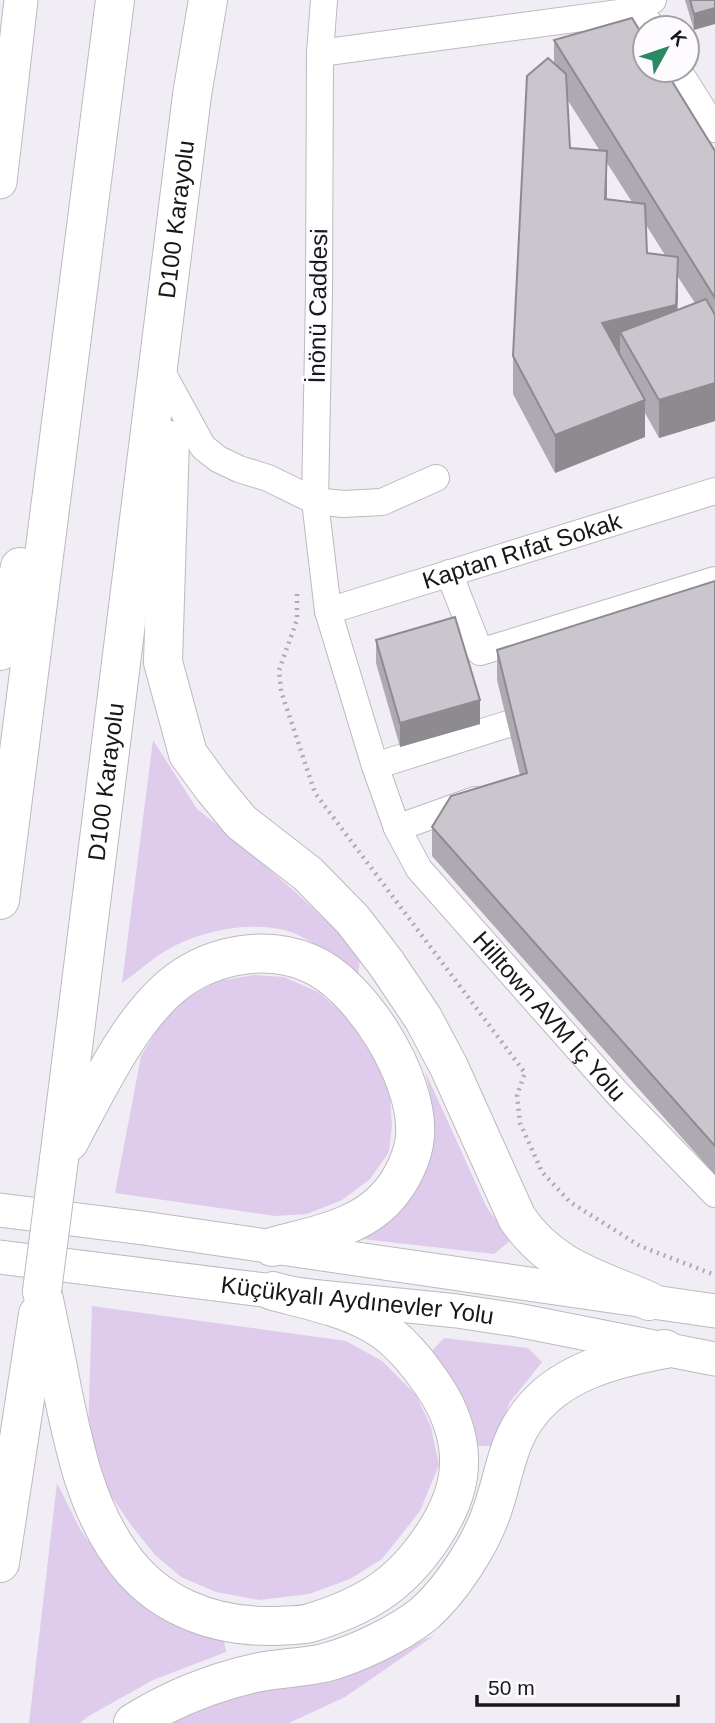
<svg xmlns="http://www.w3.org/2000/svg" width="715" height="1723" font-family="Helvetica,sans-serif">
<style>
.green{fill:#dfcbec}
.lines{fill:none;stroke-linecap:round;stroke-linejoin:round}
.minor-casing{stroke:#bdb9c0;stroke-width:28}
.major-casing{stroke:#bdb9c0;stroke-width:35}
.highway-casing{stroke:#bdb9c0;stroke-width:40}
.path{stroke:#adaab0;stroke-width:4.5;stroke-dasharray:2 5;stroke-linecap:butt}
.minor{stroke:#fff;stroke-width:26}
.major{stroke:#fff;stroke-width:33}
.highway{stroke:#fff;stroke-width:38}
.highway-bridge-casing{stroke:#bdb9c0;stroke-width:40;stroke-linecap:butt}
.highway-bridge{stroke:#fff;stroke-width:38}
.wall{fill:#afaab1;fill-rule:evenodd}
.shaded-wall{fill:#8e8b90}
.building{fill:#cbc6ce;stroke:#8e8b90;stroke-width:2}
.labels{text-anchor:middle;stroke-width:6;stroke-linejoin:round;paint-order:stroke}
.street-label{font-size:24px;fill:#181719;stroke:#fdfbfe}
</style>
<rect width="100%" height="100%" fill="#f1edf5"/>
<g class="green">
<path d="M153 740 197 809 234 838 295 892 341 934 360 960 358 974C338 961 307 935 284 930 249 922 206 930 174 946 156 955 139 971 122 983Z"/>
<path d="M254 975 284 977 318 992 345 1015 376 1056 390 1098 392 1125 389 1152 370 1179 342 1200 307 1214 275 1216 115 1193 141 1056 159 1027 182 1001 218 981Z"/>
<path d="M425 1071 487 1208 511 1240 494 1254 363 1239 403 1197 428 1134 430 1093Z"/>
<path d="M92 1306 346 1341 382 1361 416 1395 431 1427 439 1465 420 1511 382 1559 350 1579 309 1594 259 1600 216 1592 181 1577 155 1555 131 1525 107 1490 88 1433Z"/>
<path d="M444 1338 528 1348 542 1362 510 1402 491 1446H469L432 1351Z"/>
<path d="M57 1483 81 1531 107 1567 223 1635 226 1652 153 1680 87 1717 80 1723H29Z"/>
<path d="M435 1635 345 1697 289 1723H165L187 1712 258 1691 337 1676Z"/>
</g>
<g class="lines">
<g class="minor-casing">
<g id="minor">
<path id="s1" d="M324 0 320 53 319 295 315 501 328 611 375 766 397 828 419 869 617 1093 715 1194"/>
<path d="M638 6 652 28"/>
<path d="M320 53 619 13 653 0"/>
<path d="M678 70 715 129"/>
<path d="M158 365 203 447 218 459 239 469 268 478 315 501 343 504 382 502 436 478"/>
<path d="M449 573 480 652 715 580"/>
<path id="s2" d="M328 611 715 491"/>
<path d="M375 766 508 724"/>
<path d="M397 828 475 800"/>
</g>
</g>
<g class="major-casing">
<g id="major">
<path d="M0 182 21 0"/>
<path d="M0 1210 143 1228 715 1311"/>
<path id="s3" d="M0 1257 312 1296 457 1311 517 1320 715 1359"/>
</g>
</g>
<g class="highway-casing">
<g id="highway">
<path d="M170 440 163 662 188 754 213 788 241 822 308 874 353 920 386 963 423 1018 449 1067 517 1218C551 1268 596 1278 649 1301"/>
<path d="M0 651 6 634 20 567"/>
<path d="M0 900 115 0"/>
<path d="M69 1142C97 1090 131 1016 178 981 215 954 267 945 309 963 361 984 419 1079 415 1135 414 1156 401 1182 387 1197 359 1229 311 1236 272 1247"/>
<path id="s4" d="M59 1159 192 95 208 0"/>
<path d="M42 1291C49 1323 56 1356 62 1389 74 1446 85 1503 119 1552 154 1605 212 1627 274 1626 285 1625 299 1626 310 1623 333 1616 358 1606 378 1593 416 1568 459 1510 459 1463 460 1437 449 1409 435 1388 419 1364 399 1338 373 1324 343 1307 307 1300 273 1291"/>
<path d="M0 1563 38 1314"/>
<path d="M133 1723C171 1699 211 1683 255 1673 278 1668 301 1668 324 1663 355 1655 399 1634 424 1614 452 1589 482 1543 493 1508 504 1476 507 1442 529 1414 560 1372 616 1358 665 1349"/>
</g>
</g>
<path class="path" d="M297 594V620L279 670 281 691 315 793 525 1073 517 1095 520 1123 542 1172 570 1202 640 1246 715 1275"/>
<use href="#minor" class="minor"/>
<use href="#major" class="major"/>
<use href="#highway" class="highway"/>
<g class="highway-bridge-casing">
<path id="highway-bridge" d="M42 1291 59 1159"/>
</g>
<use href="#highway-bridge" class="highway-bridge"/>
</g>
<g class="wall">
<path d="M685 0H715L694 30Z"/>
<path d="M554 40 715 151V421L659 438 645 413V437L555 473 513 394V356L554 63ZM567 99 593 140 600 151 570 148ZM607 163 632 202 607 199ZM646 225 665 255 647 253ZM678 277 695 303 677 310 678 295Z"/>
<path d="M715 581V1175L432 856V827L520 775 497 680V650Z"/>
<path d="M376 640 480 724 400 747 376 663Z"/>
</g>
<g class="shaded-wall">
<path d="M715 8V24L694 30V14Z"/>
<path d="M607 151V189L605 237V199Z"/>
<path d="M678 257V295L676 342 620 332V356L602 323Z"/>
<path d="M715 383V421L659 438V400Z"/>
<path d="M645 400V437L555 473V435Z"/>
<path d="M480 700V724L400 747V723Z"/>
</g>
<g class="building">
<path d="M690 0H715V8L694 14Z"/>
<path d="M632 18 645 39V70H665L715 151V298L554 40Z"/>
<path d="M548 58 566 74 570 148 607 151 605 199 645 204 647 253 678 257 676 305 602 323 645 400 555 435 513 356 527 76Z"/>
<path d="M706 299 715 315V383L659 400 620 332Z"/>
<path d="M715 581V1146L432 827 451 796 527 773 497 650Z"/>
<path d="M455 617 480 700 400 723 376 640Z"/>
</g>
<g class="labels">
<g class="street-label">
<text dy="8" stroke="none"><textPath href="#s4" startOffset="947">D100 Karayolu</textPath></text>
<text transform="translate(318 306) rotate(-89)" y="8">İnönü Caddesi</text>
<text dy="8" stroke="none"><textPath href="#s2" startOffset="203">Kaptan Rıfat Sokak</textPath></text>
<text dy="8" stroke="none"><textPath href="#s4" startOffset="380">D100 Karayolu</textPath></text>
<text dy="8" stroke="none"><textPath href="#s1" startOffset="1083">Hilltown AVM İç Yolu</textPath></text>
<text dy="8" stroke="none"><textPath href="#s3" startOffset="360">Küçükyalı Aydınevler Yolu</textPath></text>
</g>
</g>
<g transform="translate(666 49) rotate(50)"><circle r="33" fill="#fdfbfe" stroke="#a1a0a2" stroke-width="2"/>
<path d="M0-5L12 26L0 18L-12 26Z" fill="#298a63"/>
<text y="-10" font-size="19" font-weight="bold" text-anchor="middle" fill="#181719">K</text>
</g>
<path d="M477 1695v10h201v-10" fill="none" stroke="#181719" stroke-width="3.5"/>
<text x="488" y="1695" font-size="21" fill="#181719" stroke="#fdfbfe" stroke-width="5" paint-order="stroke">50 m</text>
</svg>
